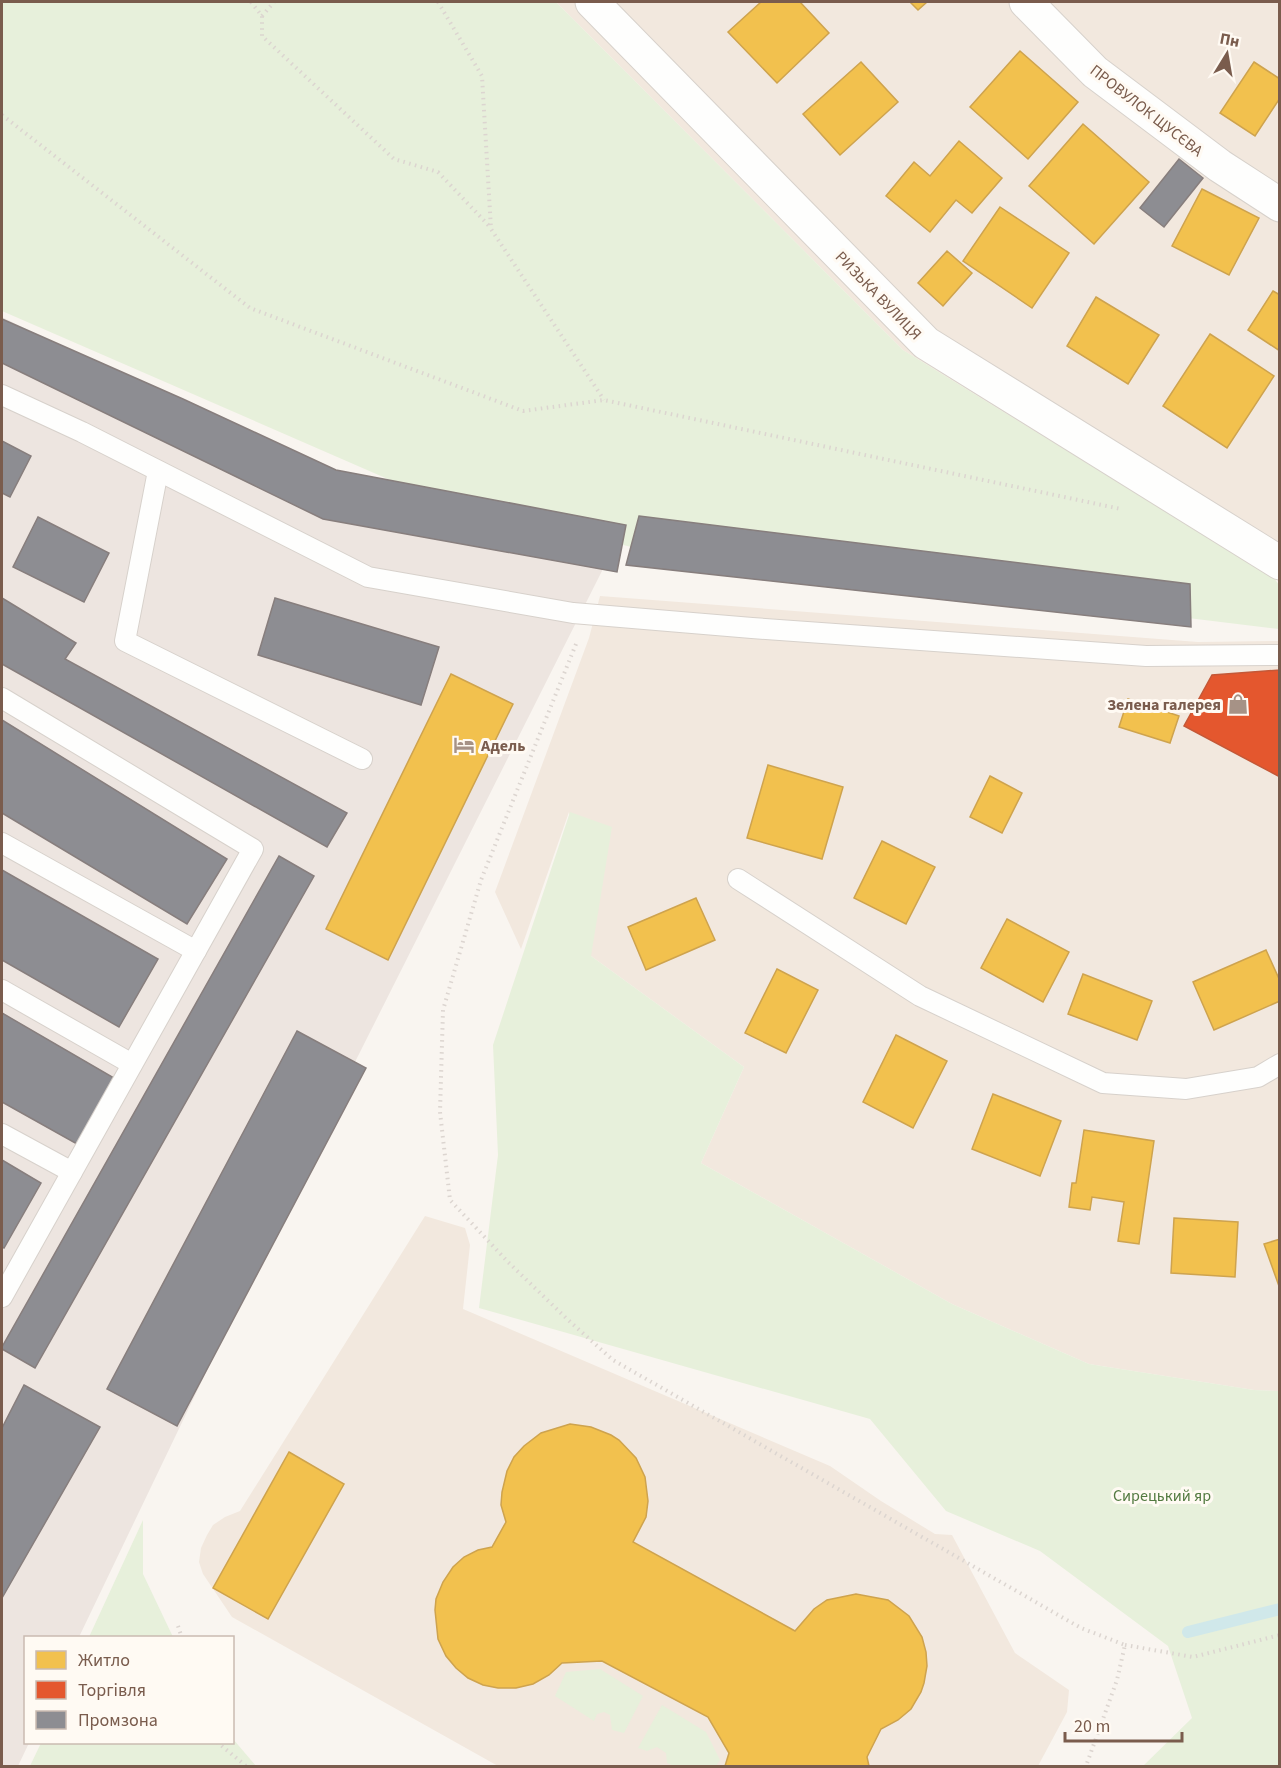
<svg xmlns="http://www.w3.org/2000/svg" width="1281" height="1768" font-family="'Source Sans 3',sans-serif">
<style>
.residential{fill:#f2e8de}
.industrial{fill:#ede5e0}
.green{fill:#e7f0db}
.homes{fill:#f2c14e;stroke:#cea34e;stroke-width:1.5}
.shops{fill:#e4572e;stroke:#c45837;stroke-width:1.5}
.industry{fill:#8d8d92;stroke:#877e7d;stroke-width:1.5}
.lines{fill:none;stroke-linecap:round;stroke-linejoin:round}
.stream{stroke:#d0e8ea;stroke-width:12}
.service-casing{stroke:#d7d1cb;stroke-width:22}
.minor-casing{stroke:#d7d1cb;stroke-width:35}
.path{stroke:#dcd5d0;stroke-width:4;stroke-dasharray:1.5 4.5;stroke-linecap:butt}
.service{stroke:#fefefd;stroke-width:20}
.minor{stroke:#fefefd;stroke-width:33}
.labels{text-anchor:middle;stroke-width:6;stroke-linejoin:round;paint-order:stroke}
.street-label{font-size:16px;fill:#7a5c4d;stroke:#fffaf3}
.poi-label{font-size:16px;font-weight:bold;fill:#7a5c4d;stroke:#fffaf3;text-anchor:end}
.park-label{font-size:16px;fill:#537a41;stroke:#fffaf3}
</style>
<rect width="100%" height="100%" fill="#f9f5f0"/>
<g class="residential">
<path d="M556 2H1279L1280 569 1274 578 903 350Z"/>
<path d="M600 596 1198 642 1279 641V1391L1254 1390 1089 1364 952 1304 701 1163 744 1067 591 956 569 812 521 949 495 892 589 638Z"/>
<path d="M425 1216 465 1228 470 1245 463 1309 830 1466 881 1501 935 1534 952 1535 1015 1653 1069 1690 1067 1712 1038 1766H498L232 1617 203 1574 199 1562 201 1548 207 1535 213 1525 225 1517 240 1511Z"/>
</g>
<path class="industrial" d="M2 317 412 521 609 557 356 1060 79 1637 26 1638V1742L29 1743 18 1766H2Z"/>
<g class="green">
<path d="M2 2H556L903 350 1274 578 1279 585V629L654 553 413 490 2 311Z"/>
<path d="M570 812 612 827 591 956 744 1067 701 1163 952 1304 1089 1364 1254 1390 1279 1391V1766H1143L1192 1718 1168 1646 1040 1551 946 1511 870 1419 479 1308 498 1155 493 1045Z"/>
<path d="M143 1520V1574L173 1637H89Z"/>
<path d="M600 1669 643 1696 624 1733 612 1730 610 1715 604 1712 597 1714 594 1721 555 1696 566 1672Z"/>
<path d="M662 1705 706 1732 720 1760 716 1766H674L667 1763 666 1753 657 1747 647 1751 638 1748Z"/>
<path d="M233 1739 256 1766H30L41 1743 232 1742Z"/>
</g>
<g class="homes">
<path d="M761 2H800L829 33 777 83 728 32Z"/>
<path d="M910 2H927L918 10Z"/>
<path d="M1020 51 1078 102 1028 159 970 107Z"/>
<path d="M861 62 898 102 840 155 803 114Z"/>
<path d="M1254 62 1280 79V98L1255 136 1220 113Z"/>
<path d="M1083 124 1149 182 1094 244 1029 186Z"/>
<path d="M959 141 1002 178 972 213 956 200 930 232 886 196 914 162 930 176Z"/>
<path d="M1202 189 1259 218 1229 275 1172 246Z"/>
<path d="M1000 207 1069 253 1032 308 963 261Z"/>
<path d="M947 251 972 273 943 306 918 283Z"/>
<path d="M1273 291 1280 295V351L1248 330Z"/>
<path d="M1096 297 1159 335 1128 384 1067 346Z"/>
<path d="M1210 334 1274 376 1227 448 1163 406Z"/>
<path d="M451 674 513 704 388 960 326 929Z"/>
<path d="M1128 699 1179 716 1170 743 1119 727Z"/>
<path d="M768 765 843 787 822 859 747 838Z"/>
<path d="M990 776 1022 793 1002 833 970 817Z"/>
<path d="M882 841 935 867 906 924 854 898Z"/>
<path d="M696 898 715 940 646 970 628 927Z"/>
<path d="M1007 919 1069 952 1043 1002 981 968Z"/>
<path d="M1266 950 1280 981V1001L1214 1030 1193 982Z"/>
<path d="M777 969 818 990 786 1053 745 1033Z"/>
<path d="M1083 974 1152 1001 1137 1040 1068 1014Z"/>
<path d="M896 1035 947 1061 913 1128 863 1102Z"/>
<path d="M993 1094 1061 1121 1040 1176 972 1149Z"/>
<path d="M1084 1130 1154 1141 1139 1244 1118 1241 1124 1202 1092 1197 1090 1210 1069 1207 1072 1183H1076Z"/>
<path d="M1174 1218 1238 1222 1235 1277 1171 1273Z"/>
<path d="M1280 1239V1289L1264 1244Z"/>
<path d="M570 1424 591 1427 611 1435 619 1440 636 1458 645 1477 648 1501 646 1517 633 1542 795 1631 814 1609 827 1600 856 1594 888 1600 909 1616 922 1637 926 1652 927 1666 924 1683 921 1692 911 1709 898 1720 881 1729 867 1757 869 1766H725L729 1753 708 1717 602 1661 562 1663 549 1675 533 1684 516 1688H498L483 1685 468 1678 456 1668 446 1656 438 1639 435 1610 436 1599 443 1582 453 1567 464 1557 478 1550 492 1547 506 1522 501 1505 502 1492 507 1471 514 1457 524 1446 541 1433Z"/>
<path d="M289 1452 344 1484 268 1619 213 1588Z"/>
</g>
<path class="shops" d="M1280 670V777L1184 726 1212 675Z"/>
<g class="industry">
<path d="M1179 159 1203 178 1164 227 1140 208Z"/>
<path d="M2 319 183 399 336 470 626 525 617 572 323 519 2 363Z"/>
<path d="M2 441 31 456 10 497 2 493Z"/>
<path d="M639 516 1190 584 1191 627 626 565Z"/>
<path d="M38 517 109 553 84 602 13 567Z"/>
<path d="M2 598 76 643 65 659 347 813 327 847 2 664Z"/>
<path d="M275 598 439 647 421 705 258 655Z"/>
<path d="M2 720 227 859 187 924 2 813Z"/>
<path d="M279 856 314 876 35 1368 2 1349V1347Z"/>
<path d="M2 870 158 959 119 1027 2 960Z"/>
<path d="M2 1013 114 1078 77 1144 2 1102Z"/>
<path d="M297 1031 366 1068 177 1426 107 1389Z"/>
<path d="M2 1160 41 1183 4 1248 2 1247Z"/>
<path d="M24 1385 100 1427 2 1598V1428Z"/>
</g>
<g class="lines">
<path class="stream" d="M1188 1632 1280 1609"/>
<g class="service-casing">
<g id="service">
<path d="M2 395 82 432 368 577 573 613 752 628 1146 656 1280 655"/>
<path d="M158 471 125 641 362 759"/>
<path d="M2 698 253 849 2 1297"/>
<path d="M2 843 196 951"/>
<path d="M738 879 920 996 1103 1083 1186 1089 1258 1077 1280 1064"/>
<path d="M2 990 132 1064"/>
<path d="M2 1134 72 1172"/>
</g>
</g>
<g class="minor-casing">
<g id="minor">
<path d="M592 2 926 343 1280 563"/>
<path d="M1026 2 1095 72 1220 166 1280 205"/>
</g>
</g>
<g class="path">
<path d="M251 2 262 16V36L394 159 438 172 491 228"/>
<path d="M438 2 482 76 491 229 604 400"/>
<path d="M262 16 274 2"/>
<path d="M2 115 250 308 523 411 604 400 1121 509"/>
<path d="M576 644 481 880 443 1010 440 1112 450 1200 508 1262 566 1318 613 1360 1081 1628 1125 1645 1117 1680 1086 1766"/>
<path d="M178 1626 182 1638"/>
<path d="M1125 1645 1193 1657 1280 1635"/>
<path d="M217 1742 246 1766"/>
</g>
<use href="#service" class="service"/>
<use href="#minor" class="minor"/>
</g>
<defs>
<g id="shop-bare" transform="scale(1.62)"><path d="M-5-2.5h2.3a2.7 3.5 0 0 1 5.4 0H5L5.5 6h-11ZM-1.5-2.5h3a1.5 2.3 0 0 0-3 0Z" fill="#a69286" stroke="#fffaf3" stroke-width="2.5" paint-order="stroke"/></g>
<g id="hotel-bare" transform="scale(1.62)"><path d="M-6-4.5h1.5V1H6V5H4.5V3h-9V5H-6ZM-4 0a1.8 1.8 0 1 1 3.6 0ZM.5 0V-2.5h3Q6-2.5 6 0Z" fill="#a69286" stroke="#fffaf3" stroke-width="2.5" paint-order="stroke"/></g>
</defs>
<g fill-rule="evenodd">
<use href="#shop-bare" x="1238" y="704"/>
<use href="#hotel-bare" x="464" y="745"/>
</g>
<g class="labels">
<g class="street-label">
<text transform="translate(1147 110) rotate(38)" y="6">ПРОВУЛОК ЩУСЄВА</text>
<text transform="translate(879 295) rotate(46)" y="6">РИЗЬКА ВУЛИЦЯ</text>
</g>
<g class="poi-label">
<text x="1221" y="710">Зелена галерея</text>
<text x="481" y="751" text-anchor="start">Адель</text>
</g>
<g class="park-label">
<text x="1162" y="1501">Сирецький яр</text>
</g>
</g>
<rect width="1281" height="1768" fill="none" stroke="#7a5c4d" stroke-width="6"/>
<rect x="24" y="1636" width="210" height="108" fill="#fffaf3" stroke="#cabbb1" stroke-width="1.5"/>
<rect x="36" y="1651" width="30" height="18" fill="#f2c14e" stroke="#cabbb1" stroke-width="1.5"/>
<text x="78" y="1666" font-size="18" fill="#7a5c4d">Житло</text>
<rect x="36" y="1681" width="30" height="18" fill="#e4572e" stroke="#cabbb1" stroke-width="1.5"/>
<text x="78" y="1696" font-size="18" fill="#7a5c4d">Торгівля</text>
<rect x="36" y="1711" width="30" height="18" fill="#8d8d92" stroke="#cabbb1" stroke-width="1.5"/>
<text x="78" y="1726" font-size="18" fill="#7a5c4d">Промзона</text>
<g transform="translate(1227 54) rotate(11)" stroke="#fffaf3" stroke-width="4.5" paint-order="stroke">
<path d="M0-4.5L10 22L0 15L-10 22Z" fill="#7a5c4d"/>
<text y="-9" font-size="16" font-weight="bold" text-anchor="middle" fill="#7a5c4d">Пн</text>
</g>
<path d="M1065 1732v9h117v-9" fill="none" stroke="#7a5c4d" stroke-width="3"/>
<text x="1074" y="1732" font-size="18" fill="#7a5c4d" stroke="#fffaf3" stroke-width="4.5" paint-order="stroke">20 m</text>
</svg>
